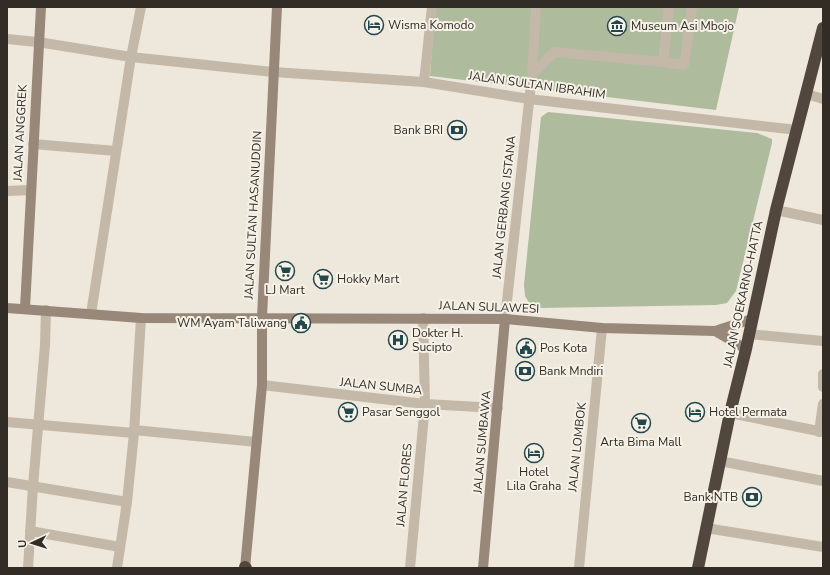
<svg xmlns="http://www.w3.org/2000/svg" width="830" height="575" font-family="'Nunito Sans',sans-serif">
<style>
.green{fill:#aebb9d}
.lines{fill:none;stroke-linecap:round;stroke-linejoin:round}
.street{stroke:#c4b8a8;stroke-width:10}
.secondary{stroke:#98887a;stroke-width:10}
.highway{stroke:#52473f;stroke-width:12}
.labels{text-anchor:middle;stroke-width:4;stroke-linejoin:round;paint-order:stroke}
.poi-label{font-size:12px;fill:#322c27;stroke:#f6f1e6;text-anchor:start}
.street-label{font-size:12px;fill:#322c27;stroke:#f6f1e6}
</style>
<rect width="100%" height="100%" fill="#eee7db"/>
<g class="green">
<path d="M435 7H739L716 110 430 76Z"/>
<path d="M548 112 757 133 772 139V143L736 291 727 303 716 305 539 308 531 306 525 296 524 285 541 117Z"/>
</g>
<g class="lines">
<g class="street">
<path d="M7 39 38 42 131 57 273 72 424 82 529 99 797 130"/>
<path d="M663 62 684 65 692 7"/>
<path d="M532 75 554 52 663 62 669 7"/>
<path d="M424 82 432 7"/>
<path d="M807 94 823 99"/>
<path d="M33 144 116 151"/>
<path d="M7 191 31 190"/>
<path d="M776 210 823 220"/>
<path d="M91 314 131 57 141 7"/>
<path d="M505 319 532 75 536 7"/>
<path d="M749 334 823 341"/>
<path d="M823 374V387"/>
<path d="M262 385 425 404 498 408"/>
<path d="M730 413 823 432"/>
<path d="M7 422 134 433"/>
<path d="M134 430 257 442"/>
<path d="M819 432 823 404"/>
<path d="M720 461 823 481"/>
<path d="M7 482 127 502"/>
<path d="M706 528 823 547"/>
<path d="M30 531 120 547"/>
<path d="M28 568 33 486 45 345 46 310"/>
<path d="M117 568 127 502 134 433 141 318"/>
<path d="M410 568 425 404 423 318"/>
<path d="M579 568 602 328"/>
</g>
<g class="secondary">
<path d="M7 308 141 318 505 319 602 328 715 331 746 349"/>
<path d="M25 308 41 7"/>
<path d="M715 331 752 319"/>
<path d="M245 568 262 385V317L277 7"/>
<path d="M483 568 505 319"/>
</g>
<g class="highway">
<path d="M245 567 246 568"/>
<path d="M698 568 730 413 746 349 776 210 823 28"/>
</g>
</g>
<defs>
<g id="hotel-ring" transform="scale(1)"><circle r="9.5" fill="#f6f1e6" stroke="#22474e" stroke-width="1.5"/><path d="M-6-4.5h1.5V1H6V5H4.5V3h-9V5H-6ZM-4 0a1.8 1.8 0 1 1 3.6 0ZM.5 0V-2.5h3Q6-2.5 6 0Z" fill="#22474e"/></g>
<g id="museum-ring" transform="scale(1)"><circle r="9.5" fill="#f6f1e6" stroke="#22474e" stroke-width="1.5"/><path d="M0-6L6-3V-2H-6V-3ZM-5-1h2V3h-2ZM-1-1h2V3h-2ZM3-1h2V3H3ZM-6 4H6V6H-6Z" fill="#22474e"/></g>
<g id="bank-ring" transform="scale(1)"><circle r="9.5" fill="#f6f1e6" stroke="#22474e" stroke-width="1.5"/><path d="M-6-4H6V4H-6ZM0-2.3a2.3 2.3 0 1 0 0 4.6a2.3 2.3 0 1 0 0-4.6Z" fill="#22474e"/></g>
<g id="supermarket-ring" transform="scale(1)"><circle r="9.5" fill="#f6f1e6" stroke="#22474e" stroke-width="1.5"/><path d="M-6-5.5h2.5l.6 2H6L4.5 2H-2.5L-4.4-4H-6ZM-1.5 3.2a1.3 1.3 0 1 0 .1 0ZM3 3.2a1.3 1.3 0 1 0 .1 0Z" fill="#22474e"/></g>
<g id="civic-ring" transform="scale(1)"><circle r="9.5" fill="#f6f1e6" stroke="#22474e" stroke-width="1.5"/><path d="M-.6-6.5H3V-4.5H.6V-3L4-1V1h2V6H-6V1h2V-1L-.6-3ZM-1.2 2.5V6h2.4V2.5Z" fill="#22474e"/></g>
<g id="hospital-ring" transform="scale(1)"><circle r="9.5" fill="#f6f1e6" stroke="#22474e" stroke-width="1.5"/><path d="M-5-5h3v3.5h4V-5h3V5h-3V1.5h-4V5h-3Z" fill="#22474e"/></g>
</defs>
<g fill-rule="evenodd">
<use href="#hotel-ring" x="374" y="25"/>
<use href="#museum-ring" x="617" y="26"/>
<use href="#bank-ring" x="457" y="130"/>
<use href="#supermarket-ring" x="285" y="271"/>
<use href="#supermarket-ring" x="323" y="279"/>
<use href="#civic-ring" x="301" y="323"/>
<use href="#hospital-ring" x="398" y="340"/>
<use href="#civic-ring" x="526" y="348"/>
<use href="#bank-ring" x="525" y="371"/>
<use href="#supermarket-ring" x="348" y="412"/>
<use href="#hotel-ring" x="695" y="412"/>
<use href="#supermarket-ring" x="641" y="423"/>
<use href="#hotel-ring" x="534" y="453"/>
<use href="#bank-ring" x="752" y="497"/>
</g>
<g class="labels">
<g class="poi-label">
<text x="388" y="29">Wisma Komodo</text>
<text x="631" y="30">Museum Asi Mbojo</text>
<text x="443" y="134" text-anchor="end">Bank BRI</text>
<text x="337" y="283">Hokky Mart</text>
<text x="285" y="294" text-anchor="middle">LJ Mart</text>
<text x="287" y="327" text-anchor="end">WM Ayam Taliwang</text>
<text x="412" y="337">Dokter H.<tspan x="412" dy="14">Sucipto</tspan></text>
<text x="540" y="352">Pos Kota</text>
<text x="539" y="375">Bank Mndiri</text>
<text x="362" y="416">Pasar Senggol</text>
<text x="709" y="416">Hotel Permata</text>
<text x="641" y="446" text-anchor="middle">Arta Bima Mall</text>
<text x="534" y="476" text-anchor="middle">Hotel<tspan x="534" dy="14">Lila Graha</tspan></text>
<text x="738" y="501" text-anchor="end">Bank NTB</text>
</g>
<g class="street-label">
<text transform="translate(537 85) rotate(8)" y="4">JALAN SULTAN IBRAHIM</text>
<text transform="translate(20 133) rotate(-87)" y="4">JALAN ANGGREK</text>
<text transform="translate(504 207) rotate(-84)" y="4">JALAN GERBANG ISTANA</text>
<text transform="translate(253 215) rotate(-87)" y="4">JALAN SULTAN HASANUDDIN</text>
<text transform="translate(743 294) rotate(-78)" y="4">JALAN SOEKARNO-HATTA</text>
<text transform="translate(489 307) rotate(2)" y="4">JALAN SULAWESI</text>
<text transform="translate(381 386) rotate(6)" y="4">JALAN SUMBA</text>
<text transform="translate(482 442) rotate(-85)" y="4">JALAN SUMBAWA</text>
<text transform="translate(577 447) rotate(-84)" y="4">JALAN LOMBOK</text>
<text transform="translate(404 485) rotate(-85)" y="4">JALAN FLORES</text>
</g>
</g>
<rect width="830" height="575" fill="none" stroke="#322c27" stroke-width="16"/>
<g transform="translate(32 543) rotate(266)" stroke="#f6f1e6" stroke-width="3" paint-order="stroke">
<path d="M0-3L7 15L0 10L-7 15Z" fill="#322c27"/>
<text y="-6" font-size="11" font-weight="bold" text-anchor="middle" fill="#322c27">U</text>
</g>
</svg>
